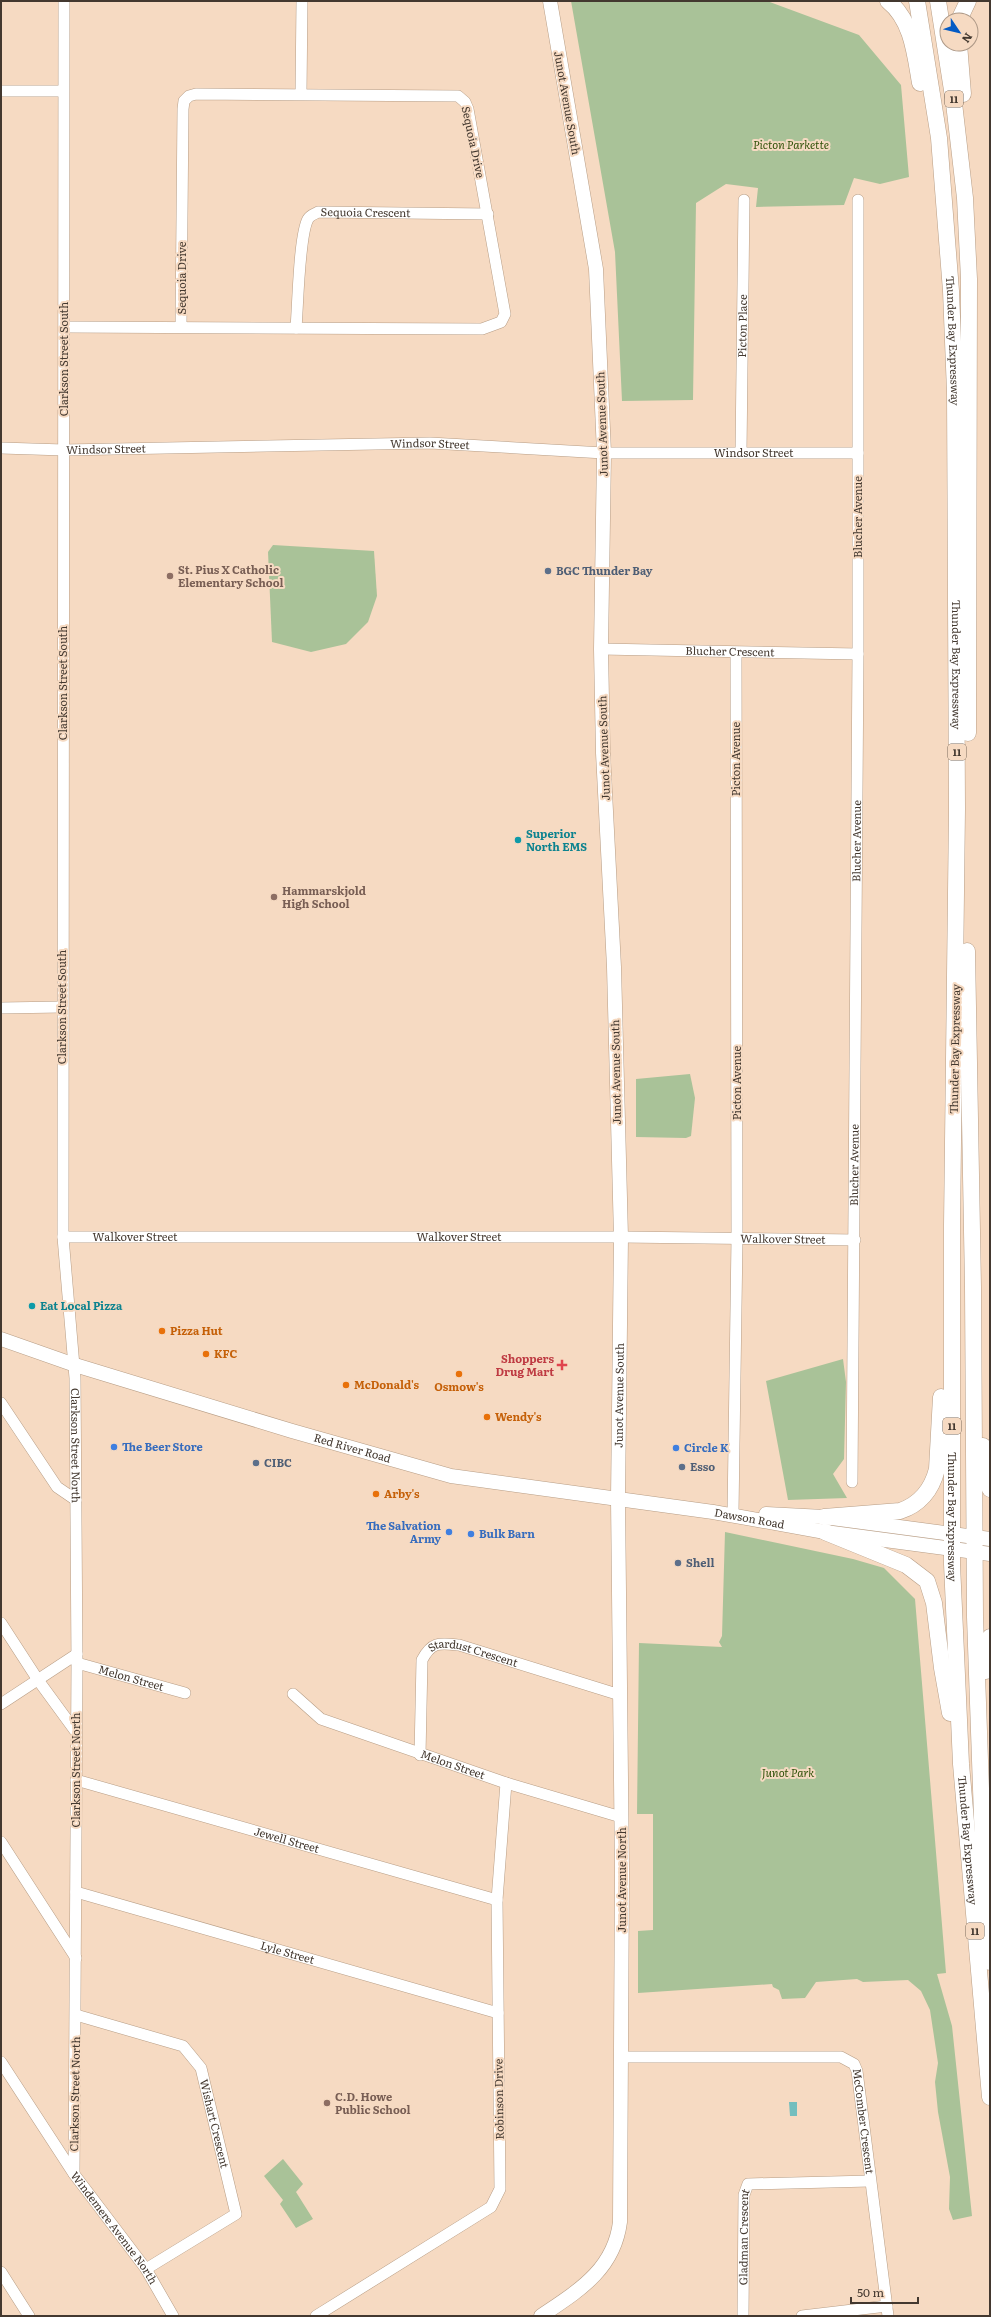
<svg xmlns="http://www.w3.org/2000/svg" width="991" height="2317" font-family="Literata,serif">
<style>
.green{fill:#a9c298}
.water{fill:#73bebe}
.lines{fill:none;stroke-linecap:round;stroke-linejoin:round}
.minor-casing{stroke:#b79d85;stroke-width:12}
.major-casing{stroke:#b79d85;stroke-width:15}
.highway-casing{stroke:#b79d85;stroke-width:17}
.minor{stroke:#fff;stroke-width:11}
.major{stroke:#fff;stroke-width:14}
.highway{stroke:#fff;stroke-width:16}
.service-dot{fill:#5c6f8a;stroke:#f6dac2;stroke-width:1.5}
.education-dot{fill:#8d6e63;stroke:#f6dac2;stroke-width:1.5}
.culture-dot{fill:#0f9aa8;stroke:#f6dac2;stroke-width:1.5}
.food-dot{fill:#e8710a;stroke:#f6dac2;stroke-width:1.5}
.health-dot{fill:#e0444e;stroke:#f6dac2;stroke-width:1.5}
.shop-dot{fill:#3f7fe0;stroke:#f6dac2;stroke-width:1.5}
.labels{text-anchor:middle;stroke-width:4;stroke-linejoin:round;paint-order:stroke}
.shield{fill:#f6dac2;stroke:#79695b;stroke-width:1}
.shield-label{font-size:10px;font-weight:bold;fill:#43382f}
.street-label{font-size:11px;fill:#43382f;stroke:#f6dac2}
.park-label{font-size:11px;font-style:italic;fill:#2f5109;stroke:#f6dac2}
.education-label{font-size:11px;font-weight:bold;fill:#785e54;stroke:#f6dac2;text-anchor:start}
.service-label{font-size:11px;font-weight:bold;fill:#4e5e75;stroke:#f6dac2;text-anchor:start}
.culture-label{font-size:11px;font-weight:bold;fill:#0d838f;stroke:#f6dac2;text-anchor:start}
.food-label{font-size:11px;font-weight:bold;fill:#c56008;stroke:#f6dac2;text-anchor:start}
.health-label{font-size:11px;font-weight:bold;fill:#be3a42;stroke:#f6dac2;text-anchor:end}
.shop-label{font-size:11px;font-weight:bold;fill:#366cbe;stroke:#f6dac2;text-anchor:start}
</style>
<rect width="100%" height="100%" fill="#f6dac2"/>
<g class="green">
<path d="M571 1H767L859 35 901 85 909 177 880 184 854 178 844 205 756 207 758 188 726 184 696 203 693 400 622 401 615 252Z"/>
<path d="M273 545 374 551 377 596 368 622 346 644 311 652 272 642 268 552Z"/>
<path d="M690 1074 695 1098 691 1136 686 1138 636 1137V1079Z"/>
<path d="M843 1359 846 1382 844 1459 833 1474 847 1498 788 1500 766 1381Z"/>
<path d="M725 1532 853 1559 884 1568 915 1599 946 1973 937 1974 952 2026 972 2216 953 2220 949 2209 950 2177 938 2112 935 2082 938 2063 930 2010 921 1991 908 1980 863 1982 857 1979 816 1982 805 1998 782 1999 779 1990 773 1987 772 1984 638 1993V1931L653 1930V1814H637L639 1643 722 1647 719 1642 722 1636Z"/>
<path d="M283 2159 303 2184 296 2192 313 2219 296 2228 280 2204 283 2200 264 2176Z"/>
</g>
<path class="water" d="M789 2102H797V2116H790Z"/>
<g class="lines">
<g class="minor-casing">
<g id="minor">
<path id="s1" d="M64 1 63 1237 75 1378 77 1663 74 2174"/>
<path d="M1 91H63"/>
<path d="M301 93 302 1"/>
<path d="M65 327 482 329 501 322 505 314 468 109 465 102 458 96 196 94 189 96 184 101 183 109 181 327"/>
<path id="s2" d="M296 328C298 305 299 235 308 219 310 215 315 214 318 212L488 214"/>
<path id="s3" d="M1 448 64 450 430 443 604 453H858"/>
<path id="s4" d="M741 453 744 200"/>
<path id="s5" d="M601 649 858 654"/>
<path d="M1 1008 62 1007"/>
<path id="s6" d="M63 1237H621L855 1240"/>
<path d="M1 1403 57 1487 76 1500"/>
<path id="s7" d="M852 1482 858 654V200"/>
<path d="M733 1513 737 1239 736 653"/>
<path d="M1 1623 38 1680 76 1732"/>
<path id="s8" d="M77 1663 185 1693"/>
<path id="s9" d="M293 1694 321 1719 506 1783 621 1817"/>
<path d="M1 1704 77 1654"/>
<path id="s10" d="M420 1755 422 1660C432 1641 440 1643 459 1645L620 1695"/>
<path id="s11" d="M76 1780 497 1900"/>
<path d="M1 1842 76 1958"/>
<path id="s12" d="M76 1892 498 2013"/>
<path id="s13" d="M76 2015 183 2046 201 2068 236 2214 146 2269"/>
<path id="s14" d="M621 2057H841L854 2064 857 2071 888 2316"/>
<path id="s15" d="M1 2062 74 2174 146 2269 173 2316"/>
<path d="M1 2272 29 2316"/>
<path d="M316 2316 491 2207 500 2189 497 1900 506 1783"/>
<path id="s16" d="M743 2316 744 2195 748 2184 870 2181"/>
<path d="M802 2316 887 2306"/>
</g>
</g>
<g class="major-casing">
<g id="major">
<path id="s17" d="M1 1339 75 1365 292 1431 451 1476 713 1512 825 1532 990 1554"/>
<path d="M766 1514 824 1517 990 1539"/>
<path id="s18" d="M541 2316C578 2291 614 2270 620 2222L622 1873 618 1499 621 1237 614 967 603 753 601 649 604 453 596 269 550 1"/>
</g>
</g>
<g class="highway-casing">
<g id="highway">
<path d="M888 1C912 20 915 54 920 83"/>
<path id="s19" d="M917 1 939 138 951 291 955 392 957 809 952 1225V1564L961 1764 990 2097"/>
<path d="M938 1 954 103 965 198 969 279 968 733"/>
<path d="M959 20 968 1"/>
<path d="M959 44 963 94"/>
<path d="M967 951 973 1287 975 1617 985 1903 990 1962"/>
<path d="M983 1446 985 1477 990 1489"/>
<path d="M824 1517 900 1511C921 1504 932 1489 937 1469L941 1397"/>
<path d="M825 1532 906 1565 927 1581 934 1603 942 1668 950 1713"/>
<path d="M986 1671 990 1637"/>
</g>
</g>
<use href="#minor" class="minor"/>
<use href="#major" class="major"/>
<use href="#highway" class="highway"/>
</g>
<g class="service-dot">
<circle cx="548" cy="571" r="4"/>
<circle cx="256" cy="1463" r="4"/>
<circle cx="682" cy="1467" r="4"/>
<circle cx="678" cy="1563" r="4"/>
</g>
<g class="education-dot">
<circle cx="170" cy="576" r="4"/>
<circle cx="274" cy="897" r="4"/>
<circle cx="327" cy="2103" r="4"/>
</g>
<g class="culture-dot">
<circle cx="518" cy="840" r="4"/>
<circle cx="32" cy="1306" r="4"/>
</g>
<g class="food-dot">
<circle cx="162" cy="1331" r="4"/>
<circle cx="206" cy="1354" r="4"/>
<circle cx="459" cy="1374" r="4"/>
<circle cx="346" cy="1385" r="4"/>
<circle cx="487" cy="1417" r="4"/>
<circle cx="376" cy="1494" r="4"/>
</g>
<path class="health-dot" d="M560 1359h4v4h4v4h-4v4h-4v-4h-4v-4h4z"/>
<g class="shop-dot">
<circle cx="114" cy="1447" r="4"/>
<circle cx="676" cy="1448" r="4"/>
<circle cx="449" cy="1532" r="4"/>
<circle cx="471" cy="1534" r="4"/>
</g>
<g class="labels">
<g class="shield">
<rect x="945" y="91" width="18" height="16" rx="3"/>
<rect x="948" y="744" width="18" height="16" rx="3"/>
<rect x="943" y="1418" width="18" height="16" rx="3"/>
<rect x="966" y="1923" width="18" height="16" rx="3"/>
</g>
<g class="shield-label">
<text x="954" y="103">11</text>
<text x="957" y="756">11</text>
<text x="952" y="1430">11</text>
<text x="975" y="1935">11</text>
</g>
<g class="street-label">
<text transform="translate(567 103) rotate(80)" y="4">Junot Avenue South</text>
<text transform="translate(473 142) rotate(78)" y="4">Sequoia Drive</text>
<text dy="4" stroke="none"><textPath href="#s2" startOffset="170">Sequoia Crescent</textPath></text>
<text transform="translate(182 278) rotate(-90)" y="4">Sequoia Drive</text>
<text dy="4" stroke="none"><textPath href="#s4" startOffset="127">Picton Place</textPath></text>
<text dy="4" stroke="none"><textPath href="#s19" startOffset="342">Thunder Bay Expressway</textPath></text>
<text transform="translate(64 359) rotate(-90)" y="4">Clarkson Street South</text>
<text transform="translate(602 424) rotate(-92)" y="4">Junot Avenue South</text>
<text dy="4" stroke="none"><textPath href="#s3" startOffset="429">Windsor Street</textPath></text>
<text dy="4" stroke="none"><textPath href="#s3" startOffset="105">Windsor Street</textPath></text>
<text dy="4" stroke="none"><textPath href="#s3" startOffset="753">Windsor Street</textPath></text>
<text transform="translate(858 517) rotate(-90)" y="4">Blucher Avenue</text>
<text dy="4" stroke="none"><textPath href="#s5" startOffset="129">Blucher Crescent</textPath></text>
<text dy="4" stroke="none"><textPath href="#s19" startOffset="666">Thunder Bay Expressway</textPath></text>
<text transform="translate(63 683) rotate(-90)" y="4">Clarkson Street South</text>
<text transform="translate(604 748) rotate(-92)" y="4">Junot Avenue South</text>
<text transform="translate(736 759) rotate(-90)" y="4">Picton Avenue</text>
<text dy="4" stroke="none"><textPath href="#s7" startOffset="641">Blucher Avenue</textPath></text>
<text transform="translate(62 1007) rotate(-90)" y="4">Clarkson Street South</text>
<text transform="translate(955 1049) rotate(-89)" y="4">Thunder Bay Expressway</text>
<text transform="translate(616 1072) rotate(-91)" y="4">Junot Avenue South</text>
<text transform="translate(737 1083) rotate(-90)" y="4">Picton Avenue</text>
<text dy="4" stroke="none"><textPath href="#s7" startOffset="317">Blucher Avenue</textPath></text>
<text dy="4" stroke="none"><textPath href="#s6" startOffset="72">Walkover Street</textPath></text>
<text dy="4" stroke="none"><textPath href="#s6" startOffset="396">Walkover Street</textPath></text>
<text dy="4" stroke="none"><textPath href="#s6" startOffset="720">Walkover Street</textPath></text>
<text dy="4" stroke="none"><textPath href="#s18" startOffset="954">Junot Avenue South</textPath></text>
<text dy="4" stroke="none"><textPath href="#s1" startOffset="1445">Clarkson Street North</textPath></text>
<text dy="4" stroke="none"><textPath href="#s17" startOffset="368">Red River Road</textPath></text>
<text dy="4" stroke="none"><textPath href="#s19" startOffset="1518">Thunder Bay Expressway</textPath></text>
<text dy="4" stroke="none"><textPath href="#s17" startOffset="772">Dawson Road</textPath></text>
<text dy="4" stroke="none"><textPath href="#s10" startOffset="154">Stardust Crescent</textPath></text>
<text dy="4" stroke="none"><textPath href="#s8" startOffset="56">Melon Street</textPath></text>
<text dy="4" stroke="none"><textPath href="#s9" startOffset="177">Melon Street</textPath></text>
<text transform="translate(76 1770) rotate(-90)" y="4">Clarkson Street North</text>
<text dy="4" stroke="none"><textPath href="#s11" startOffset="219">Jewell Street</textPath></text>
<text dy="4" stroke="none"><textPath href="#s19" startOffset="1842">Thunder Bay Expressway</textPath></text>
<text transform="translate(622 1880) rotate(-90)" y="4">Junot Avenue North</text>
<text dy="4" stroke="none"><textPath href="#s12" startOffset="220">Lyle Street</textPath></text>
<text transform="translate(75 2094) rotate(-89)" y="4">Clarkson Street North</text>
<text transform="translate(499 2099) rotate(-91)" y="4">Robinson Drive</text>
<text dy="4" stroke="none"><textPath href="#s14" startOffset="293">McComber Crescent</textPath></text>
<text dy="4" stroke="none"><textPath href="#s13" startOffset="197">Wishart Crescent</textPath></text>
<text dy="4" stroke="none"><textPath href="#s15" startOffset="201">Windemere Avenue North</textPath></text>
<text dy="4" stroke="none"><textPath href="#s16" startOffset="79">Gladman Crescent</textPath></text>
</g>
<g class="park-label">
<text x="791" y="149">Picton Parkette</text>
<text x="788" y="1777">Junot Park</text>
</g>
<g class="education-label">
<text x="178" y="574">St. Pius X Catholic<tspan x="178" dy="13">Elementary School</tspan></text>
<text x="282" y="895">Hammarskjold<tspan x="282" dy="13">High School</tspan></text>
<text x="335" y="2101">C.D. Howe<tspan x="335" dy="13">Public School</tspan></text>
</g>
<g class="service-label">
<text x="556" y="575">BGC Thunder Bay</text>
<text x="264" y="1467">CIBC</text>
<text x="690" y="1471">Esso</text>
<text x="686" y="1567">Shell</text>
</g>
<g class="culture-label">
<text x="526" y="838">Superior<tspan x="526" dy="13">North EMS</tspan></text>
<text x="40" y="1310">Eat Local Pizza</text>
</g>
<g class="food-label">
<text x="170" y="1335">Pizza Hut</text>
<text x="214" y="1358">KFC</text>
<text x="354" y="1389">McDonald's</text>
<text x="459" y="1391" text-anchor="middle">Osmow's</text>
<text x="495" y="1421">Wendy's</text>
<text x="384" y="1498">Arby's</text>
</g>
<g class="health-label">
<text x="554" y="1363">Shoppers<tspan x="554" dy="13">Drug Mart</tspan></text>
</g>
<g class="shop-label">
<text x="122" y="1451">The Beer Store</text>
<text x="684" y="1452">Circle K</text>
<text x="441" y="1530" text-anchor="end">The Salvation<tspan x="441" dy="13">Army</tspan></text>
<text x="479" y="1538">Bulk Barn</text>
</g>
</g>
<rect width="991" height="2317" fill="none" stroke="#43382f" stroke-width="4"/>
<g transform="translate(959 32) rotate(125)"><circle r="19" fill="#f6dac2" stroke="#ae9987"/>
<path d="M0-3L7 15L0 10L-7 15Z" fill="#045bc4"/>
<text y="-6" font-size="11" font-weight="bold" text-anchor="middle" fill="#43382f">N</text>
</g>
<path d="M851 2297v6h67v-6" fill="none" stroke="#43382f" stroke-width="2"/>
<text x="857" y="2297" font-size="12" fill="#43382f" stroke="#f6dac2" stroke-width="3" paint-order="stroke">50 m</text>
</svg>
